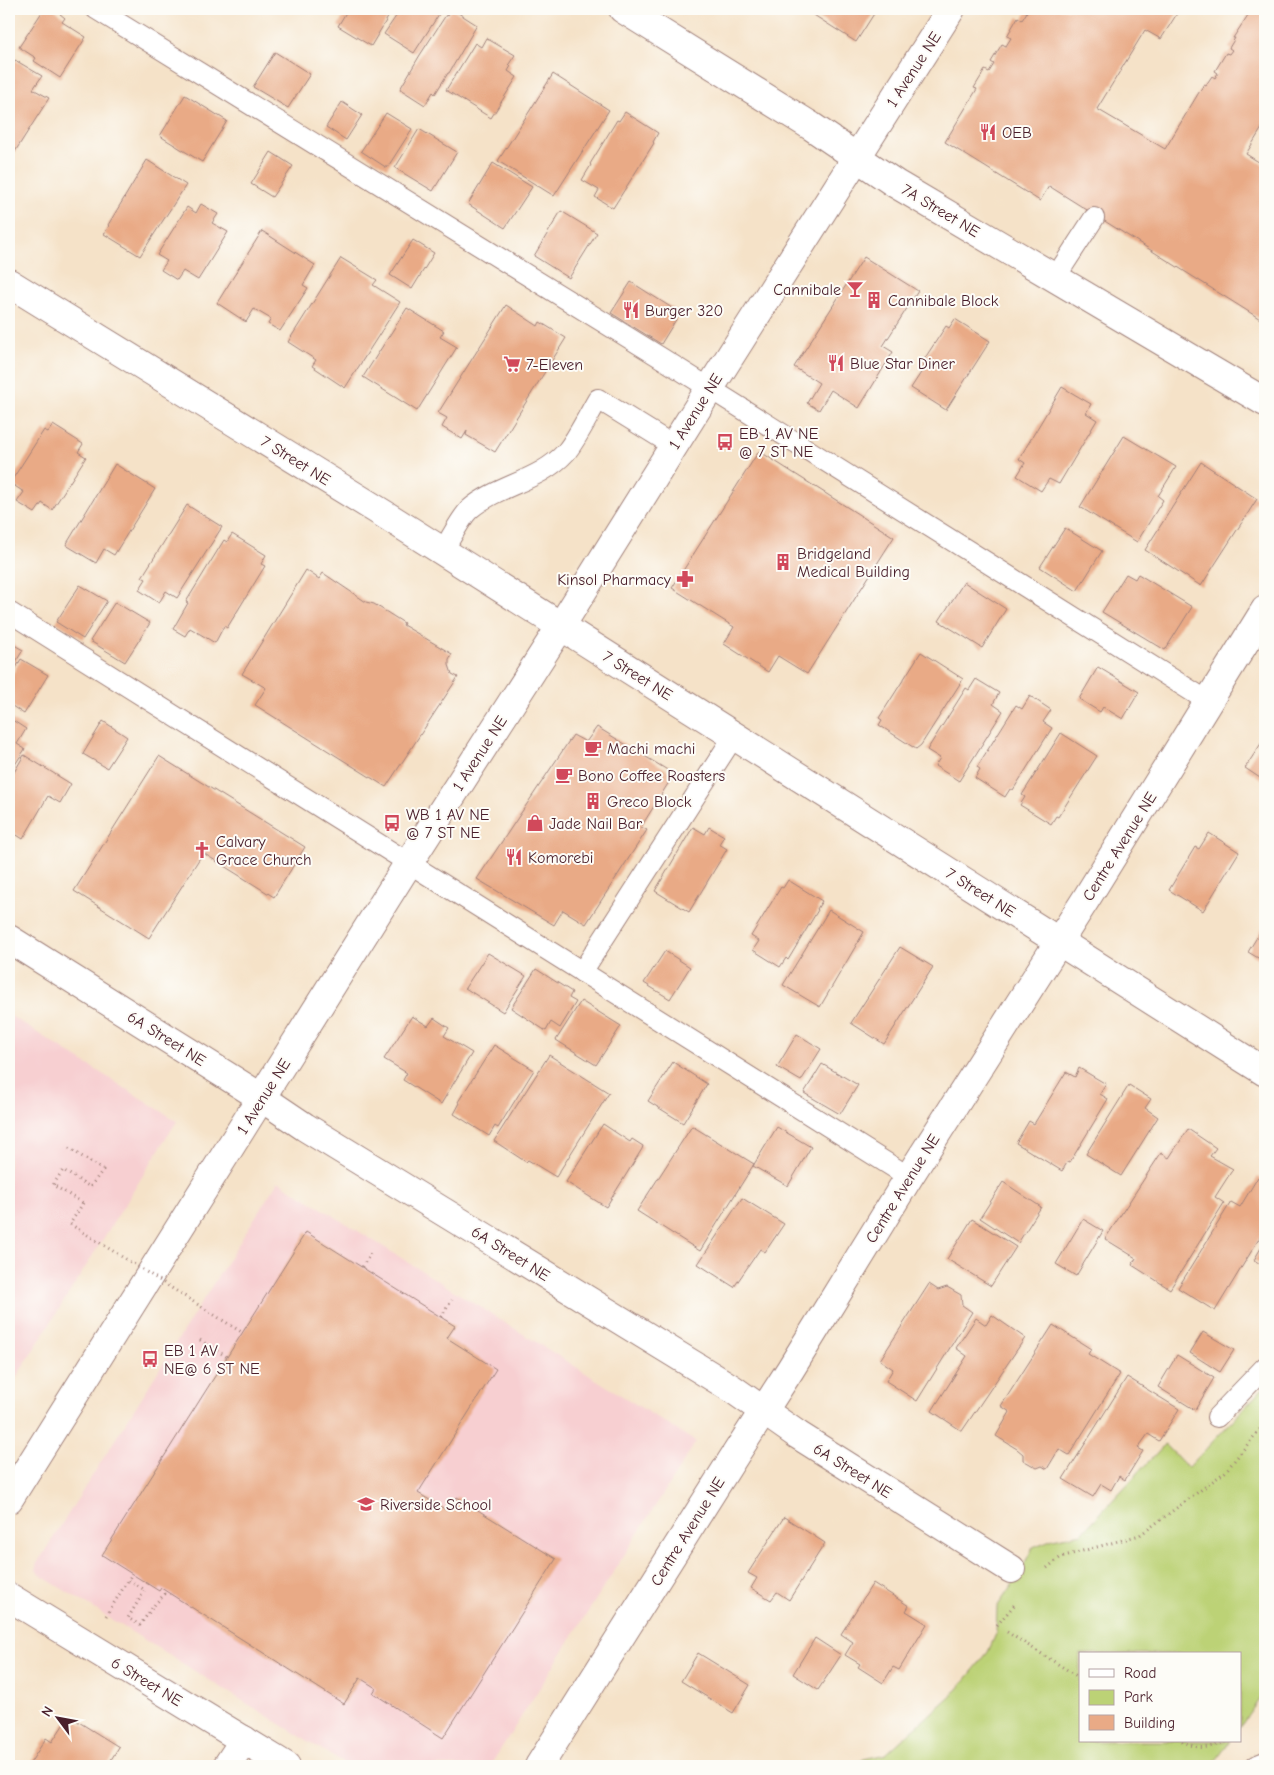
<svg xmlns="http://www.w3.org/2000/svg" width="1274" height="1775" font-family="'Comic Neue',sans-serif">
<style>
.built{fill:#f7cfd1}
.green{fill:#bcd276;stroke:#837850}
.building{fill:#e9aa86}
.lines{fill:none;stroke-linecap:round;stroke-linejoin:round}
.service-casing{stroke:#a0807a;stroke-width:22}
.minor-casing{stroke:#a0807a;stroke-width:30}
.tertiary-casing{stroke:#a0807a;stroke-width:30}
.path{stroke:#a0807a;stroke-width:3;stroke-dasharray:1 4;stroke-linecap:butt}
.service{stroke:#fff;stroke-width:20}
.minor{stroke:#fff;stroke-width:28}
.tertiary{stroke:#fff;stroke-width:28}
.path-bridge{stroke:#a0807a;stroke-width:3;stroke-dasharray:1 4;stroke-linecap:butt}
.labels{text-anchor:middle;stroke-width:4;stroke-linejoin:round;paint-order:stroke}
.street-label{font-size:16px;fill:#4a1f2b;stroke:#fdfcf7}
.poi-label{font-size:16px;fill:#4a1f2b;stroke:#fdfcf7;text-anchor:start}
</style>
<rect width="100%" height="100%" fill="#fdfcf7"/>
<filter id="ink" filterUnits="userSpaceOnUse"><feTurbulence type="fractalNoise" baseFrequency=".02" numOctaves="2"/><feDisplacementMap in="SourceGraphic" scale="10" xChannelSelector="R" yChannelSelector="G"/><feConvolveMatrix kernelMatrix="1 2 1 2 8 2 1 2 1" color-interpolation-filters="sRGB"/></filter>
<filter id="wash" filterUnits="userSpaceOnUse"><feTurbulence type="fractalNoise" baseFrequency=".0096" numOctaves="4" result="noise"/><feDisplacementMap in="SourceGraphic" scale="20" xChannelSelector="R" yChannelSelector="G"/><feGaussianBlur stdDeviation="1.12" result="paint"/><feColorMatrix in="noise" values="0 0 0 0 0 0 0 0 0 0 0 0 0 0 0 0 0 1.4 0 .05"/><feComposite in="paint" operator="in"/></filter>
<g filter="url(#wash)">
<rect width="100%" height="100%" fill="#f5e2c8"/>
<g class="built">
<path d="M9 1015 177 1121 9 1389Z"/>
<path d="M278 1181 696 1442 490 1766H348L43 1577 36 1570V1565Z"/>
</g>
<path class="green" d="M1265 1386V1691L1240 1727V1654H1080V1741H1230L1212 1766H852L864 1759 886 1754 958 1689 988 1652 996 1634 997 1607 1017 1578 1033 1547 1053 1539 1082 1533 1165 1444 1188 1468Z"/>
<g id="blocks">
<g class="building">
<path d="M44 9H54L65 18 62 22 86 37 60 78 34 61 36 58 19 47Z"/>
<path d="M348 9H393L371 46 338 26Z"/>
<path d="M401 9H439L441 11 414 53 384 34Z"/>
<path d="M452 9 477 25 449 73H448L435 94 433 92 425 105 400 89 420 55 446 15 447 16Z"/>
<path d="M807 9H877L856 42 806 10Z"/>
<path d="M1024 9H1173L1178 12 1161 39 1145 30 1097 109 1165 149 1204 84 1206 85 1212 76 1215 78 1218 73 1215 71 1226 53 1229 54 1232 50 1229 48 1235 38H1233L1252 9H1265V123L1246 154 1265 166V322L1049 186 1040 201 945 142 977 89 974 88 985 70 989 72 994 64 991 62 1002 44 1006 46 1011 38 1007 36 1018 17 1022 20 1027 12 1023 10Z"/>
<path d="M486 38 515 55 509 64 511 66 508 71 517 77 491 118 446 90 475 43 481 47Z"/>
<path d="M275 52 310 74 288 108 253 87Z"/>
<path d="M15 60 42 76 33 89 49 98 9 161V70Z"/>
<path d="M553 74 609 110 554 196 498 161Z"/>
<path d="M185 95 227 121 202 162 160 136Z"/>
<path d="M342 102 362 115 346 140 326 127Z"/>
<path d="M625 112 658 133 653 142 654 143 613 208 595 197 599 190 582 180 591 165 590 164 617 120 619 121Z"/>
<path d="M386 113 412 129 387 168 361 151Z"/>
<path d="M419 129 457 152 433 191 395 168Z"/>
<path d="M271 152 293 166 272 197 251 184Z"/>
<path d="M147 160 186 185 140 256 104 234 109 226 108 225Z"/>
<path d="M493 163 532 187 505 228 468 204Z"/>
<path d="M201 204 218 214 212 223 228 232 198 280 183 271 177 280 161 270 167 261 157 255 187 207 196 213Z"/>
<path d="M561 211 597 233 569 278 534 256Z"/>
<path d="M262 231 315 265 303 285 308 288 280 331 268 324 271 319 254 309 246 322 217 303Z"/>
<path d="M413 240 434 253 412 289 390 275Z"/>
<path d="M864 257 918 291 883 346 893 352 859 408 831 390 819 410 807 403 819 383 794 367Z"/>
<path d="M341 258 377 280 373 285 400 302 345 388 312 366 316 360 288 342Z"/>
<path d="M631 282 680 313 661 344 611 313Z"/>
<path d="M506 305 538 326 540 322 566 338 495 452 466 435 467 431 462 439 442 427 447 418 438 413Z"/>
<path d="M407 308 444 331 440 337 457 347 417 411 363 377Z"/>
<path d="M955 319 990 341 946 410 911 388 924 368 923 361 946 326 949 328Z"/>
<path d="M1062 387 1091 404 1086 413 1097 420 1059 484 1049 479 1041 491 1017 476 1025 463 1019 459Z"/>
<path d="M53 425 83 444 78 452 86 457 52 510 42 503 35 513 17 502 24 492 10 483 44 430 48 432Z"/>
<path d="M1124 436 1176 467 1158 496 1163 500 1137 542 1080 507Z"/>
<path d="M759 451 894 537 807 674 778 656 768 672 724 644 734 627 672 588Z"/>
<path d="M1201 462 1257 499 1201 586 1145 550Z"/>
<path d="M115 464 155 489 114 555 104 549 96 563 66 545Z"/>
<path d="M187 505 222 527 177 598 166 591 159 603 139 590 146 579 142 577Z"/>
<path d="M1065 528 1102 551 1077 591 1040 567Z"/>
<path d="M232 534 266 555 261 564 265 566 227 628 224 626 215 643 190 628 185 636 173 629 188 603 186 602 224 540 227 542Z"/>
<path d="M306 570 319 579 323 573 366 602 374 604 404 623 403 625 452 654 449 659V665L452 674 458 677 386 787 255 705 266 688 242 674Z"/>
<path d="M1126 574 1135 579 1138 574 1192 607 1165 650 1102 612Z"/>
<path d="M964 582 1006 609 982 648 939 621Z"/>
<path d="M80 585 107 601 83 639 56 622Z"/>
<path d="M115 602 150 623 125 662 90 641Z"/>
<path d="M9 642 23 650 9 673Z"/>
<path d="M921 652 963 679 921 745 916 749 879 725 882 720 879 718Z"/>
<path d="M21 659 48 675 24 714 9 704V680Z"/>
<path d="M1098 667 1139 692 1123 719 1103 707 1100 712 1079 699Z"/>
<path d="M976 679 999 693 993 704 1003 711 959 781 935 766 940 758 927 750 966 688 969 690Z"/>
<path d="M1030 696 1051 710 1043 722 1052 728 1013 790 1010 789 1005 797 975 778 980 769 977 767 1016 705 1022 709Z"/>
<path d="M9 718 26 729 17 744 25 749 9 774Z"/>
<path d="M103 721 127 737 107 768 83 754Z"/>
<path d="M597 727 674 774 641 827 647 830 586 924 563 910 554 925 477 879 573 735 586 742Z"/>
<path d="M1061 733 1097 756 1058 817 1056 816 1051 824 1020 805 1025 797 1022 795Z"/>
<path d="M1262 742 1265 744V776L1263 780 1245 768Z"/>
<path d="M24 755 71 784 60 803 48 796 23 839 9 830V781Z"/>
<path d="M159 756 305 847 274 897 203 853 149 938 74 891Z"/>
<path d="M693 827 705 834 709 827 724 836 719 844 727 849 689 912 655 891Z"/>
<path d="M1209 833 1239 852 1203 911 1169 890 1195 847 1199 849Z"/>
<path d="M788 880 822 901 817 909 818 910 788 960 786 958 780 967 753 950 759 941 751 936 781 887 783 888Z"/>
<path d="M829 910 864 932 820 1007 783 985Z"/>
<path d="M1265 924V962L1248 952Z"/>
<path d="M900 947 933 967 884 1044 851 1023Z"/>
<path d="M665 951 690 967 670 999 644 983Z"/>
<path d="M488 953 526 976 503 1012 465 988Z"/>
<path d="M536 969 572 992 569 998 576 1002 560 1028 551 1022 546 1031 511 1008Z"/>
<path d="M581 1001 621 1026 596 1065 556 1040Z"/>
<path d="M412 1016 428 1026 434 1018 449 1028 444 1036 472 1053 441 1104 403 1080 407 1073 384 1059Z"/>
<path d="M797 1034 821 1049 801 1081 777 1067Z"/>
<path d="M494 1045 534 1070 498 1128 495 1126 489 1136 454 1114 460 1103 458 1102Z"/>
<path d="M549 1055 609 1093 556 1177 528 1160 526 1162 494 1141Z"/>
<path d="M673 1062 707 1084 683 1123 648 1101Z"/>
<path d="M822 1064 858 1085 840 1114 804 1093Z"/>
<path d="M1079 1068 1106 1084 1100 1094 1108 1099 1070 1162 1068 1161 1062 1171 1016 1143 1029 1121 1034 1124 1066 1072 1075 1077Z"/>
<path d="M1129 1085 1151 1099 1145 1108 1158 1117 1121 1176 1086 1154Z"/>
<path d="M603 1124 630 1142 632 1139 643 1146 642 1149 606 1207 566 1182Z"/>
<path d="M692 1126 754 1164 700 1251 637 1211Z"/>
<path d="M777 1127 811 1147 788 1186 753 1166Z"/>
<path d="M1188 1129 1216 1148 1210 1156 1233 1169 1215 1197 1224 1203 1170 1289 1132 1265 1136 1258 1105 1239 1161 1153 1169 1158Z"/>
<path d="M1258 1177 1265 1181V1229L1215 1311 1178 1288 1231 1202 1240 1207Z"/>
<path d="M1003 1182 1041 1207 1018 1243 980 1218Z"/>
<path d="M742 1198 784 1224 765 1252 760 1249 734 1287 698 1264Z"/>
<path d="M972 1219 1016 1247 991 1286 947 1259Z"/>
<path d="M1083 1219 1103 1231 1076 1276 1056 1264Z"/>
<path d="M306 1232 455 1326 447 1338 496 1369 418 1493 448 1511 457 1497 556 1559 443 1738 373 1693 376 1688 360 1678 344 1704 161 1588 159 1591 102 1555Z"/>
<path d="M1265 1241V1267L1254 1260Z"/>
<path d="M929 1284 938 1290 947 1287 961 1295 962 1305 972 1312 917 1401 886 1381 893 1369 880 1360Z"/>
<path d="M992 1315 1025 1338 962 1431 932 1411 967 1356 956 1348 976 1318 986 1325Z"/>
<path d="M1053 1325 1091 1349 1088 1354 1120 1374 1069 1455 1059 1449 1047 1469 1042 1466 1037 1468 1023 1460V1454L1017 1449 996 1436 1010 1412 1001 1406Z"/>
<path d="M1203 1332 1234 1350 1220 1372 1190 1353Z"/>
<path d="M1177 1355 1214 1378 1195 1410 1158 1387Z"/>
<path d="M1127 1377 1179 1409 1159 1441 1148 1434 1138 1448 1143 1451 1125 1480 1119 1476 1111 1490 1101 1484 1093 1497 1063 1479Z"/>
<path d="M784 1517 825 1543 789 1600 777 1592 771 1600 751 1588 757 1578 748 1573Z"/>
<path d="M873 1583 909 1606 906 1611 927 1624 899 1670 893 1667 883 1683 858 1667 860 1664 845 1655 853 1642 841 1634Z"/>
<path d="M815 1638 841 1655 818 1690 793 1674Z"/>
<path d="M698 1653 750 1685 733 1713 681 1681Z"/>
<path d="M69 1716 119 1747 107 1766 29 1765 46 1738 52 1742Z"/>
</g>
</g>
</g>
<g filter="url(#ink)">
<use href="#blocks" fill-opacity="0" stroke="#a0807a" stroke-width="1"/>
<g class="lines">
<g class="service-casing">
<g id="service">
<path d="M96 9 663 359 1209 702"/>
<path d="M1055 278 1094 218"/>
<path d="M443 551C449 541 462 516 470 509 498 485 540 481 566 452 577 439 589 414 598 399L674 446"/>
<path d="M9 612 909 1177"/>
<path d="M582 972 734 736"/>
<path d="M1217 1417 1265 1367"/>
<path d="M1255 1766 1265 1762"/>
</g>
</g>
<g class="minor-casing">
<g id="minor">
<path d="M623 9 811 126 896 184 1265 402"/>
<path d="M9 283 387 516 1265 1072"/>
<path d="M9 939 262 1098 305 1127 731 1388 798 1435 1011 1569"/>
<path d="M9 1597 286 1766"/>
<path d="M227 1766 244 1740"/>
<path d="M539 1766 737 1452 790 1370 909 1177 1086 899 1265 610"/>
</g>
</g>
<g class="tertiary-casing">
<path id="tertiary" d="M9 1499 408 864 561 626 710 388 951 9"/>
</g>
<g class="path">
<path d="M69 1148 103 1170 90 1187 63 1170 53 1185 83 1203"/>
<path d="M362 1267 371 1253"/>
<path d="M441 1317 452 1300"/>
<path d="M200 1340 227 1357"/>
<path d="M1047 1568 1061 1557 1140 1535 1225 1472 1265 1423"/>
<path d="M129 1580 145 1590 128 1618 140 1625 155 1604 167 1592"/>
<path d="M106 1616 132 1574"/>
<path d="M997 1625 1016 1603"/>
<path d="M1007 1632 1080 1678"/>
<path d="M1182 1741C1201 1751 1208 1748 1228 1741"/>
</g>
<use href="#service" class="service"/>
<use href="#minor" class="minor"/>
<use href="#tertiary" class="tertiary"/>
<path class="path-bridge" d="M83 1203 70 1224 243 1333"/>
</g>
</g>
<defs>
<g id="restaurant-bare" transform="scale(1.35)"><path d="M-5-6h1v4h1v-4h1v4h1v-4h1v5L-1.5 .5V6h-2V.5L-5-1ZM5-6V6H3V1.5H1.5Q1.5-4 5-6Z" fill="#d1495b" stroke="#fdfcf7" stroke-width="2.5" paint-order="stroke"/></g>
<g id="bar-bare" transform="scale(1.35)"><path d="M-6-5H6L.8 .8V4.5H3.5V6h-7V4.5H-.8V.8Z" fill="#d1495b" stroke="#fdfcf7" stroke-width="2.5" paint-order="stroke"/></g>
<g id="building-bare" transform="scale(1.35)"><path d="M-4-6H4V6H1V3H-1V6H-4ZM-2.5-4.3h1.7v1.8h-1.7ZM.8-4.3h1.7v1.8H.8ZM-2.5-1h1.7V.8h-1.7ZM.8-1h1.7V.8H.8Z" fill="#d1495b" stroke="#fdfcf7" stroke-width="2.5" paint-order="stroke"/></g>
<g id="supermarket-bare" transform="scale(1.35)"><path d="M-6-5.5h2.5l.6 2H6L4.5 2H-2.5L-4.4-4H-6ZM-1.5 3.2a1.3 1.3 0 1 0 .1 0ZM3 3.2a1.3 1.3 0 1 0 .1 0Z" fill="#d1495b" stroke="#fdfcf7" stroke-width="2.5" paint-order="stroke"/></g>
<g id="bus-bare" transform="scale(1.35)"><path d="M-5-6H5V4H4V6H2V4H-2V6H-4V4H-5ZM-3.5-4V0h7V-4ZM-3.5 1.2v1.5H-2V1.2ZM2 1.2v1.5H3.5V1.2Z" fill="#d1495b" stroke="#fdfcf7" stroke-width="2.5" paint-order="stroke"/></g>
<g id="pharmacy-bare" transform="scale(1.35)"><path d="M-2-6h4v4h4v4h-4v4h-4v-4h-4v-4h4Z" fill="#d1495b" stroke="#fdfcf7" stroke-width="2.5" paint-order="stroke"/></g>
<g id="cafe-bare" transform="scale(1.35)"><path d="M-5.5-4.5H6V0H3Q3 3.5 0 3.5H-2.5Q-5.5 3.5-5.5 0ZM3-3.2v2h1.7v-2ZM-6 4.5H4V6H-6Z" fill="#d1495b" stroke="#fdfcf7" stroke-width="2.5" paint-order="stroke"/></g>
<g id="shop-bare" transform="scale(1.35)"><path d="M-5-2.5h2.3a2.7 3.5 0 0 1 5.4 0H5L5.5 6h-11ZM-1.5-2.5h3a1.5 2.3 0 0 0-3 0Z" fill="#d1495b" stroke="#fdfcf7" stroke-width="2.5" paint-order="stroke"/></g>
<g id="church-bare" transform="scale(1.35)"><path d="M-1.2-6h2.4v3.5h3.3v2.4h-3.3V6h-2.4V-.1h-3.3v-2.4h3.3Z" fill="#d1495b" stroke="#fdfcf7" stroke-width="2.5" paint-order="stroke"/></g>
<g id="school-bare" transform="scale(1.35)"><path d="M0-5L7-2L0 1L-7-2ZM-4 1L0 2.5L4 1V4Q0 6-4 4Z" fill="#d1495b" stroke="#fdfcf7" stroke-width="2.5" paint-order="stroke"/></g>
</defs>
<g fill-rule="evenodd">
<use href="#restaurant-bare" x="988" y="132"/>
<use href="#bar-bare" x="855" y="289"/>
<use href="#building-bare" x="874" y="300"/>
<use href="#restaurant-bare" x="631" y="310"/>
<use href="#restaurant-bare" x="836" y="363"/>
<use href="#supermarket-bare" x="512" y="364"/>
<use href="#bus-bare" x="725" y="442"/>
<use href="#building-bare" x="783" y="562"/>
<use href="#pharmacy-bare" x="685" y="579"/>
<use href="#cafe-bare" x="593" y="748"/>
<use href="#cafe-bare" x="564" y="775"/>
<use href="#building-bare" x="593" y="801"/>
<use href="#bus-bare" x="392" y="823"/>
<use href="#shop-bare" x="535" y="823"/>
<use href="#church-bare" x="202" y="850"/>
<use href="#restaurant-bare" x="514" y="857"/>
<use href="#bus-bare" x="150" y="1359"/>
<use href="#school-bare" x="366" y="1504"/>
</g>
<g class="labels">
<g class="street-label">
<text transform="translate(913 69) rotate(-57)" y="6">1 Avenue NE</text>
<text transform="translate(941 210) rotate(31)" y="6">7A Street NE</text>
<text transform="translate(695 411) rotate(-58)" y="6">1 Avenue NE</text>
<text transform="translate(296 460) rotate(32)" y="6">7 Street NE</text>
<text transform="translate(638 675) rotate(32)" y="6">7 Street NE</text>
<text transform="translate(479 753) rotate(-57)" y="6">1 Avenue NE</text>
<text transform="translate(1119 846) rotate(-58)" y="6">Centre Avenue NE</text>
<text transform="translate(981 892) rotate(32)" y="6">7 Street NE</text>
<text transform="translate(167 1038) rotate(32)" y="6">6A Street NE</text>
<text transform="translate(263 1096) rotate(-58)" y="6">1 Avenue NE</text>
<text transform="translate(902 1188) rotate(-58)" y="6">Centre Avenue NE</text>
<text transform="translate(511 1253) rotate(32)" y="6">6A Street NE</text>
<text transform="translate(853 1470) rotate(32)" y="6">6A Street NE</text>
<text transform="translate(687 1531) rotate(-58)" y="6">Centre Avenue NE</text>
<text transform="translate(147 1681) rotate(31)" y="6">6 Street NE</text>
</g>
<g class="poi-label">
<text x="1002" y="138">OEB</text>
<text x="841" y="295" text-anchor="end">Cannibale</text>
<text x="888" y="306">Cannibale Block</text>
<text x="645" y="316">Burger 320</text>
<text x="850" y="369">Blue Star Diner</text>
<text x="526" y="370">7-Eleven</text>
<text x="739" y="439">EB 1 AV NE<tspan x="739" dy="18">@ 7 ST NE</tspan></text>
<text x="797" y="559">Bridgeland<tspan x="797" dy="18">Medical Building</tspan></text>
<text x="671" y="585" text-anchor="end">Kinsol Pharmacy</text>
<text x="607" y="754">Machi machi</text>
<text x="578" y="781">Bono Coffee Roasters</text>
<text x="607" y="807">Greco Block</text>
<text x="406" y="820">WB 1 AV NE<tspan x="406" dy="18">@ 7 ST NE</tspan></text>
<text x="549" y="829">Jade Nail Bar</text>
<text x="216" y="847">Calvary<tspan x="216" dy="18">Grace Church</tspan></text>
<text x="528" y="863">Komorebi</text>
<text x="164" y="1356">EB 1 AV<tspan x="164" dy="18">NE@ 6 ST NE</tspan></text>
<text x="380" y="1510">Riverside School</text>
</g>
</g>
<rect width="1274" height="1775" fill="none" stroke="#fdfcf7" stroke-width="30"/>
<rect x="1079" y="1652" width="162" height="90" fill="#fdfcf7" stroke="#b5a4a5"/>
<rect x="1089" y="1669" width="25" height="8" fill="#ffffff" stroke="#b5a4a5"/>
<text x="1124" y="1678" font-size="15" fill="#4a1f2b">Road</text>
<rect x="1089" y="1690" width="25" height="15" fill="#bcd276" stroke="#b5a4a5"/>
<text x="1124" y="1702" font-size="15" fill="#4a1f2b">Park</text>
<rect x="1089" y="1715" width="25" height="15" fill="#e9aa86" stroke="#b5a4a5"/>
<text x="1124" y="1728" font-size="15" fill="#4a1f2b">Building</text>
<g transform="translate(58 1718) rotate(302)" stroke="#fdfcf7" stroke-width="4" paint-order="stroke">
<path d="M0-4L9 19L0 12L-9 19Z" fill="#4a1f2b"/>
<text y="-8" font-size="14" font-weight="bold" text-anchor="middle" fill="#4a1f2b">N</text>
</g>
</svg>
